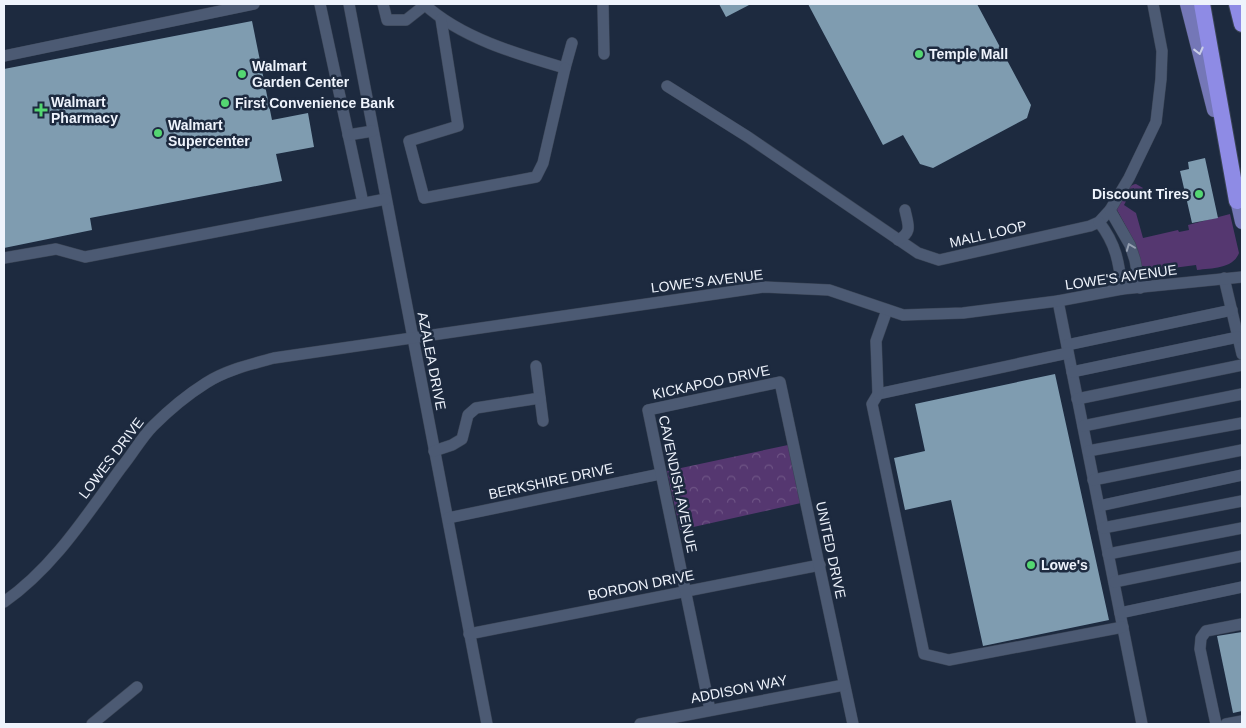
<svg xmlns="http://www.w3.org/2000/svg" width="1246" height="728" font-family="Arial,sans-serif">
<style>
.green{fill:#553770}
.park{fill:url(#park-crowns)}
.building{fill:#7f9cb0}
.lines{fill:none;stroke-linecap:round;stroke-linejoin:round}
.minor-casing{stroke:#3a4455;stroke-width:12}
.major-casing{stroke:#3a4455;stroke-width:15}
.highway-casing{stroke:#3a4455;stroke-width:18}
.minor{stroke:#4c5a73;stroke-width:11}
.major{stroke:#7477b7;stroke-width:14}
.highway{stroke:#8e8be5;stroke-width:16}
.oneway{stroke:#c9cee7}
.oneway2{stroke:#959fb1}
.poi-dot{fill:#54d672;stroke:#1d2a3f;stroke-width:2}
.labels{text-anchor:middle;stroke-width:5;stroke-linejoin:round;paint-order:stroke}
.poi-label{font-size:14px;font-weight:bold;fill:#eef3fc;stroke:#1d2a3f;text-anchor:start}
.street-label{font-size:14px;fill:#eef3fc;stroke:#1d2a3f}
</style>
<defs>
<pattern id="park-crowns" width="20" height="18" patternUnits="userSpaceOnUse" patternTransform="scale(1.25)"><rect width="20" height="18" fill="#553770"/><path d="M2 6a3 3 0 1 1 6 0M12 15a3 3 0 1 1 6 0" fill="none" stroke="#6e5485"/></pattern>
</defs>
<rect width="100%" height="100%" fill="#1d2a3f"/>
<path class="green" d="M1136 184 1143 188 1140 192 1133 188 1124 205 1136 213 1143 238 1178 230 1179 232 1189 230 1188 225 1230 214 1239 253C1233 269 1212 268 1197 270L1196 265 1150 271 1148 270 1144 266H1139L1135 243 1117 210C1118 201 1127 185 1136 184Z"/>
<path class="park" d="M788 445 801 503 680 530 667 471Z"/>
<g class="building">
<path d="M719 4H751L726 17Z"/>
<path d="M808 4H977L1031 105 1027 118 933 168 920 164 903 135 883 145Z"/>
<path d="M252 21 272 120 308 113 314 147 276 154 282 181 90 218 92 230 4 248V69Z"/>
<path d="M1205 158 1218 218 1192 223 1180 171 1189 169 1188 162Z"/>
<path d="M1055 374 1109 620 983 646 951 500 905 510 894 458 925 451 915 404Z"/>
<path d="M1242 632V711L1233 713 1217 636Z"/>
</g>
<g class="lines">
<g class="minor-casing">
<g id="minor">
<path d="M320 4 363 203"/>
<path d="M349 4 487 724"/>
<path d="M383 4 387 20H406L425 5"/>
<path d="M424 4C461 38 517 54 565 68L572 43"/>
<path d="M603 4 604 54"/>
<path d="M441 19 458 126 409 141 424 198 536 177 543 163 565 68"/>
<path d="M4 56 254 4"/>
<path d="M667 86 748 137 918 253 939 260 1090 226 1099 222 1110 210 1129 178 1156 122 1161 79 1162 51 1153 4"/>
<path d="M348 135 373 131"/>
<path d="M1110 210 1130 245 1135 260 1140 288"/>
<path d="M1099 222C1116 244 1119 262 1122 289"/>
<path d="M898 240C913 232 908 225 905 210"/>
<path d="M4 258 56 249 85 257 386 199"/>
<path d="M1224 278 1242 354"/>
<path d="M1058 301 1142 724"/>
<path d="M1067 345 1232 310"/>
<path d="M1068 353 878 394 872 404 924 654 949 660 1123 627"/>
<path d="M536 366 543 421"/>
<path d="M1072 372 1238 337"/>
<path d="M878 394 876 341 887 310"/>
<path d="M1077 399 1242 365"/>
<path d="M1083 426 1242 394"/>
<path d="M434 451 452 445 462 439 468 415 476 408 540 398"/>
<path d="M1088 451 1242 423"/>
<path d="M1093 480 1242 450"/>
<path d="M1099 506 1242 475"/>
<path d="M448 518 660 474"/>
<path d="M1103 528 1242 501"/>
<path d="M1108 554 1242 528"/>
<path d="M1114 582 1242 556"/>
<path d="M4 602C53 568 86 516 121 468 132 455 141 438 153 426 169 410 187 395 206 383 226 370 252 364 274 358L764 287 829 290 903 315 963 313 1058 301 1122 289 1242 277"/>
<path d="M1120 613 1242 587"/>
<path d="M469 634 820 565"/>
<path d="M710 710 648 410 780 382 853 724"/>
<path d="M92 724 137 687"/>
<path d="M640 724 844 685"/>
<path d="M1216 724 1200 649 1201 638 1206 631 1242 624"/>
<path d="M1226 724 1242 721"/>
</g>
</g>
<g class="major-casing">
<g id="major">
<path d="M1187 4 1214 110"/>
<path d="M1235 191 1242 222"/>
</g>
</g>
<g class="highway-casing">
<g id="highway">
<path d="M1202 4 1237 201"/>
<path d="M1237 4 1242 24"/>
</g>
</g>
<use href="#minor" class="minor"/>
<use href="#major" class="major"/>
<use href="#highway" class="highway"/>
</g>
<defs><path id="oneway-chevron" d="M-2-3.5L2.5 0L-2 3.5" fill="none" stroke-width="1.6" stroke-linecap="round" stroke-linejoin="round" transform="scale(1.25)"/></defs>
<use class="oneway" href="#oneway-chevron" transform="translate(1199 51) rotate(76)"/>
<use class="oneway2" href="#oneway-chevron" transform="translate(1130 247) rotate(-111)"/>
<g class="poi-dot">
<circle cx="919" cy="54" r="5"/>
<circle cx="242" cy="74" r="5"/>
<circle cx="225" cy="103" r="5"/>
<path d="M38.5 102.5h5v5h5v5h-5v5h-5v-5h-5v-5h5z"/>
<circle cx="158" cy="133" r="5"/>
<circle cx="1199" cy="194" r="5"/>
<circle cx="1031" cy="565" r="5"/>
</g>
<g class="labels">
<g class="poi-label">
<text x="929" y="59">Temple Mall</text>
<text x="252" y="71">Walmart<tspan x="252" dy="16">Garden Center</tspan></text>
<text x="51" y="107">Walmart<tspan x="51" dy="16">Pharmacy</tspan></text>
<text x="235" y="108">First Convenience Bank</text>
<text x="168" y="130">Walmart<tspan x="168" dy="16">Supercenter</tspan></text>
<text x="1189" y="199" text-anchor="end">Discount Tires</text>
<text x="1041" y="570">Lowe's</text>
</g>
<g class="street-label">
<text transform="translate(988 234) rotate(-13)" y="5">MALL LOOP</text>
<text transform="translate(1121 277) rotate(-8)" y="5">LOWE'S AVENUE</text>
<text transform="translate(707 281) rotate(-7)" y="5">LOWE'S AVENUE</text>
<text transform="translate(432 361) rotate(79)" y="5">AZALEA DRIVE</text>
<text transform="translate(711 382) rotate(-12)" y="5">KICKAPOO DRIVE</text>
<text transform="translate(111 458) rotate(-53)" y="5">LOWES DRIVE</text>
<text transform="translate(551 481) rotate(-12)" y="5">BERKSHIRE DRIVE</text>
<text transform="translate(678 484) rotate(78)" y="5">CAVENDISH AVENUE</text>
<text transform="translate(831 550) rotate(78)" y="5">UNITED DRIVE</text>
<text transform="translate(641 585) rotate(-11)" y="5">BORDON DRIVE</text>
<text transform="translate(739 689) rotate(-11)" y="5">ADDISON WAY</text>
</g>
</g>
<rect width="1246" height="728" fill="none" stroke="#eef3fc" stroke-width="10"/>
</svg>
